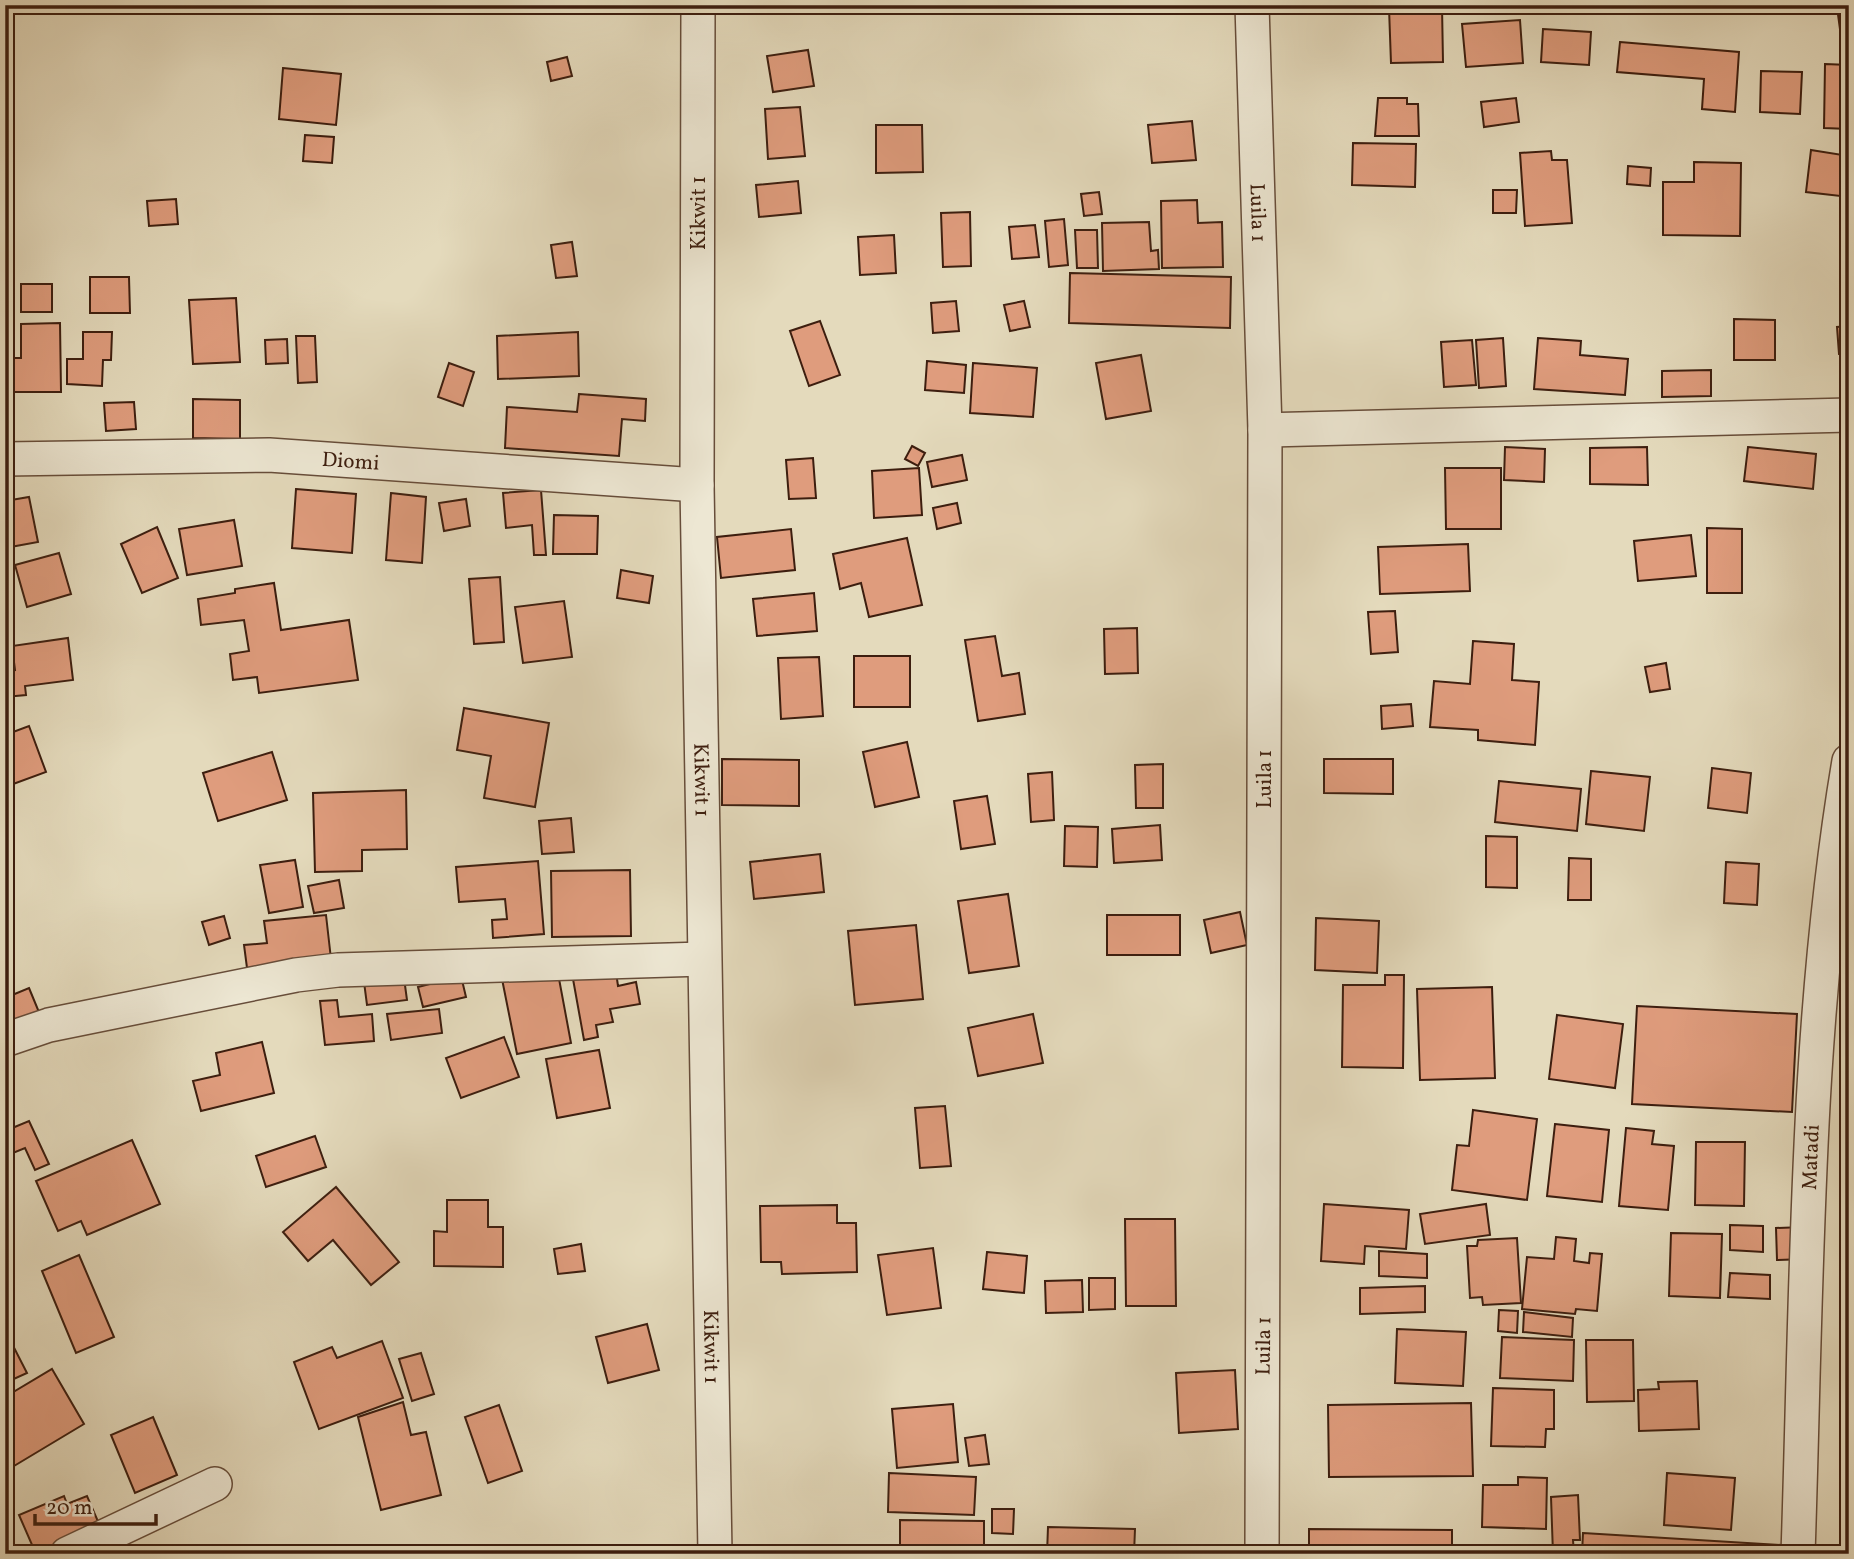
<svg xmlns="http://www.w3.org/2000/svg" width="1854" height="1559" font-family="Vollkorn,serif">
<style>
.building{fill:#df9c7d;stroke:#3d1e0f;stroke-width:2}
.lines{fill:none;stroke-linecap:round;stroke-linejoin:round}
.minor-casing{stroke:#674d3a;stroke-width:36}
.minor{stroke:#ede7d3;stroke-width:33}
.labels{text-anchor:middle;stroke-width:5;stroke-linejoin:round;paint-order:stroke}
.street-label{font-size:21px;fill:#3d1e0f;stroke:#ede7d3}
</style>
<rect width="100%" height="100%" fill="#e4dabc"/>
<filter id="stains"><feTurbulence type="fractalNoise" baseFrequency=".00286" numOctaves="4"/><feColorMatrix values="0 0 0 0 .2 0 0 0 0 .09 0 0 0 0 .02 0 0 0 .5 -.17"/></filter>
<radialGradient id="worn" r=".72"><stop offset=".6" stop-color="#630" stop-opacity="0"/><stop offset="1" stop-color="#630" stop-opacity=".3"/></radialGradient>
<g class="building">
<path d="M1849 5V44H1842L1837 7Z"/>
<path d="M1442 6 1443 62 1391 63 1389 8Z"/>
<path d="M1520 20 1523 63 1466 67 1462 24Z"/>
<path d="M1543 29 1591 32 1589 65 1541 62Z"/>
<path d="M1620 42 1739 52 1735 112 1702 109 1704 79 1617 72Z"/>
<path d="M808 50 814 86 773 92 767 56Z"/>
<path d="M567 57 572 76 551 81 547 62Z"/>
<path d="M1825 64 1849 65V129L1824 128Z"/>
<path d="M283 68 341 74 336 125 279 119Z"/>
<path d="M1761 71 1802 72 1800 114 1760 112Z"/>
<path d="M1378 98H1407V104H1418L1419 136H1375Z"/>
<path d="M1516 98 1519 122 1484 127 1481 102Z"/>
<path d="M800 107 805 156 768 159 765 109Z"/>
<path d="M1192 121 1196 160 1152 163 1148 125Z"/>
<path d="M876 125H922L923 172 876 173Z"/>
<path d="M305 135 334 137 332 163 303 161Z"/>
<path d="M1353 143 1416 144 1415 187 1352 185Z"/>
<path d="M1811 150 1849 156V197L1806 192Z"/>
<path d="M1551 151 1552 160H1567L1572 223 1525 226 1520 153Z"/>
<path d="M1694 162 1741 163 1740 236 1663 235V182H1694Z"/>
<path d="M1628 166 1651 168 1650 186 1627 184Z"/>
<path d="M798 181 801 213 759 217 756 185Z"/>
<path d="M1493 190H1517L1516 213H1493Z"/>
<path d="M1099 192 1102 214 1084 216 1081 194Z"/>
<path d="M176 199 178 224 149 226 147 201Z"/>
<path d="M1197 200 1198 223 1222 222 1223 267 1162 268 1161 201Z"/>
<path d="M970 212 971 266 943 267 941 213Z"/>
<path d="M1064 219 1068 265 1049 267 1045 221Z"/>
<path d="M1149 222 1151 251 1158 250 1159 269 1103 271 1102 223Z"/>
<path d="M1035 225 1039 257 1012 259 1009 227Z"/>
<path d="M1075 230H1097L1098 268H1077Z"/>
<path d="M894 235 896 273 860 275 858 237Z"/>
<path d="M572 242 577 276 556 278 551 245Z"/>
<path d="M1070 273 1231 277 1230 328 1069 323Z"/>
<path d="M90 277H129L130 313H90Z"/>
<rect x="21" y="284" width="31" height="28"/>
<path d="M236 298 240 362 193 364 189 300Z"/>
<path d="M956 301 959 331 933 333 931 303Z"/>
<path d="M1024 301 1030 327 1010 331 1004 305Z"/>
<path d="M1734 319 1775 320V360H1734Z"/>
<path d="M820 321 840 375 809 386 790 331Z"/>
<path d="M60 323 61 392H5V358H21V324Z"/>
<path d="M1849 326V353L1839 354 1837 327Z"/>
<path d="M83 332H112L111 360H103L102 386 67 384V359H83Z"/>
<path d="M578 332 579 376 498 379 497 336Z"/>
<path d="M296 336H315L317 382 298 383Z"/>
<path d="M1503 338 1506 386 1479 388 1476 340Z"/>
<path d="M1538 338 1581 341 1580 355 1628 359 1625 395 1534 389Z"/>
<path d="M287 339 288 363 266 364 265 340Z"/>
<path d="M1472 340 1476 385 1444 387 1441 342Z"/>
<path d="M1141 355 1151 411 1106 419 1096 363Z"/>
<path d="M927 361 966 365 964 393 925 390Z"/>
<path d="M449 363 474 372 463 406 438 397Z"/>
<path d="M973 363 1037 368 1033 417 970 413Z"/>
<path d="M1711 370V396L1662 397V371Z"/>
<path d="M579 394 646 399 645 421 622 419 619 456 505 448 507 407 577 412Z"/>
<path d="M193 399 240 400V439L193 438Z"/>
<path d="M134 402 136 429 106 431 104 403Z"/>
<path d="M912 446 925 453 918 466 905 459Z"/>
<path d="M1505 447 1545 449 1544 482 1504 480Z"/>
<path d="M1647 447 1648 485 1590 484V448Z"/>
<path d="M1748 447 1816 454 1813 489 1744 481Z"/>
<path d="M962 455 967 480 932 487 927 462Z"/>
<path d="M813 458 816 498 789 499 786 460Z"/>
<path d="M919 468 922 515 874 518 872 471Z"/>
<path d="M1445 468H1501V529H1446Z"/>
<path d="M296 489 356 494 352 553 292 548Z"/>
<path d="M541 490 546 555H534L532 525 506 528 503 493Z"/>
<path d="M391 493 426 497 422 563 386 560Z"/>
<path d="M29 497 38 542 5 548V501Z"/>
<path d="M466 499 470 526 444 531 439 503Z"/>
<path d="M957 503 961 523 937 529 933 508Z"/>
<path d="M554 515 598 516 597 554H553Z"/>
<path d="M234 520 242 566 187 575 179 529Z"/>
<path d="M157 527 178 578 142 593 121 544Z"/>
<path d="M1707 528 1742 529V593H1707Z"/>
<path d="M791 529 795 570 721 578 717 537Z"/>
<path d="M1691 535 1696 576 1638 581 1634 541Z"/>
<path d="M907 538 922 605 869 617 861 583 840 589 833 554Z"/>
<path d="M1468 544 1470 591 1380 594 1378 547Z"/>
<path d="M59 553 71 594 27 607 15 565Z"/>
<path d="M621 570 653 576 649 603 617 598Z"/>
<path d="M9 577 13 605 5 606V578Z"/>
<path d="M500 577 504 642 474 644 469 579Z"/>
<path d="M274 583 281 630 349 620 358 680 259 693 257 677 233 680 230 654 249 651 244 620 201 625 198 599 235 593V589Z"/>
<path d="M814 593 817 631 757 636 753 599Z"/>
<path d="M564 601 572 657 523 663 515 607Z"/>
<path d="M1395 611 1398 652 1371 654 1368 612Z"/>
<path d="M1137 628 1138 673 1105 674 1104 629Z"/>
<path d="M995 636 1002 676 1019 673 1025 714 978 721 965 640Z"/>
<path d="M68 638 73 680 25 686 26 695 5 697V671L15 670 12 646Z"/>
<path d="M1473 641 1514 644 1512 680 1539 682 1535 745 1478 740V730L1430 727 1434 681 1470 684Z"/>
<rect x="854" y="656" width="56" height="51"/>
<path d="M819 657 823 716 781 719 778 658Z"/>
<path d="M1666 663 1670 689 1650 692 1645 667Z"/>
<path d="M1411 704 1413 726 1382 729 1381 706Z"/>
<path d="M464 708 549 723 535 807 484 798 491 756 457 750Z"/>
<path d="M29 726 46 772 5 787V735Z"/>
<path d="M907 742 919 797 875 807 863 752Z"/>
<path d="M272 752 287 800 218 821 203 773Z"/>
<path d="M722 759 799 760V806L722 805Z"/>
<path d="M1324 759H1393V794L1324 793Z"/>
<path d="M1163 764V808H1136L1135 765Z"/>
<path d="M1712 768 1751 773 1747 813 1708 808Z"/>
<path d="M1591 771 1650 777 1644 831 1586 824Z"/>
<path d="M1052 772 1054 820 1031 822 1028 774Z"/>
<path d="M1499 781 1581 789 1577 831 1495 822Z"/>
<path d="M406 790 407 849 362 850V871L315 872 313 793Z"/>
<path d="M987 796 995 844 961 849 954 801Z"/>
<path d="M571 818 574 852 542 854 539 821Z"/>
<path d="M1160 825 1162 860 1114 863 1112 829Z"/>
<path d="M1065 826 1098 827 1097 867 1064 866Z"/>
<path d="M1486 836 1517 837V888L1486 887Z"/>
<path d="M820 854 824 892 754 899 750 862Z"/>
<path d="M1569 858 1591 859V900H1568Z"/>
<path d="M295 860 303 907 269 913 260 865Z"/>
<path d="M538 861 544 934 493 938 492 920 507 919 505 899 459 902 456 867Z"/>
<path d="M1726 862 1759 864 1757 905 1724 903Z"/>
<path d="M630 870 631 936 552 937 551 871Z"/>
<path d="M339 880 344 908 314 913 308 886Z"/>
<path d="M1008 894 1019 966 969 973 958 901Z"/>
<path d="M1240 912 1247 945 1211 953 1204 920Z"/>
<path d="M326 915 331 959 247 968 244 945 267 943 264 921Z"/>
<rect x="1107" y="915" width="73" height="40"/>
<path d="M224 916 230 938 209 945 202 922Z"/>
<path d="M1316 918 1379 921 1377 973 1315 970Z"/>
<path d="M916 925 923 999 855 1005 848 931Z"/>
<path d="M557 968 571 1043 517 1054 502 979Z"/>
<path d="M616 972 618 986 636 982 640 1004 610 1009 613 1022 596 1025 598 1037 584 1040 573 979Z"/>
<path d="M1385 975H1404L1403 1068 1342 1067 1343 985H1385Z"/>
<path d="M461 976 466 997 423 1007 418 987Z"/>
<path d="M404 978 407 1000 367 1005 364 982Z"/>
<path d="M1492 987 1495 1078 1420 1080 1417 989Z"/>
<path d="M29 988 41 1017 5 1033V998Z"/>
<path d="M337 1000 339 1017 372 1014 374 1041 325 1045 320 1001Z"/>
<path d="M1637 1006 1797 1014 1792 1112 1632 1104Z"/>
<path d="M439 1009 442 1033 391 1040 387 1014Z"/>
<path d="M1033 1014 1043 1063 978 1076 968 1028Z"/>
<path d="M1557 1015 1623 1024 1615 1088 1549 1079Z"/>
<path d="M504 1037 519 1077 461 1098 446 1058Z"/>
<path d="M262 1042 274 1093 201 1111 193 1081 220 1075 216 1053Z"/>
<path d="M599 1050 610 1108 557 1118 546 1059Z"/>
<path d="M945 1106 951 1166 920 1168 915 1108Z"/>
<path d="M1473 1110 1537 1119 1527 1200 1452 1190 1457 1145 1469 1146Z"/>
<path d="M29 1121 49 1164 35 1170 25 1148 8 1155 5 1149V1131Z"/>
<path d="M1555 1124 1609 1130 1602 1202 1547 1196Z"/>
<path d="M1626 1128 1654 1131 1652 1144 1674 1146 1668 1210 1619 1206Z"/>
<path d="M315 1136 326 1167 266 1187 256 1156Z"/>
<path d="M132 1140 160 1204 87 1235 81 1221 58 1231 36 1181Z"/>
<path d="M1696 1142H1745L1744 1206 1695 1205Z"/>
<path d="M336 1187 399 1262 371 1285 333 1240 308 1261 283 1232Z"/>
<path d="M447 1200H488V1227H503V1267L434 1266V1231L447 1232Z"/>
<path d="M1324 1204 1409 1210 1406 1249 1365 1246 1364 1264 1321 1261Z"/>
<path d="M1486 1204 1490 1235 1425 1244 1420 1214Z"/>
<path d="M837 1205V1223H856L857 1272 782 1274 781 1262H761L760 1206Z"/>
<path d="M1125 1219H1175L1176 1306H1126Z"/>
<path d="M1730 1225 1763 1226V1252L1730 1250Z"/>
<path d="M1803 1227 1805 1259 1777 1260 1776 1228Z"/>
<path d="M1671 1233 1722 1234 1720 1298 1669 1296Z"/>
<path d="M1556 1237 1576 1239 1574 1261 1589 1263 1590 1253 1602 1254 1597 1311 1576 1309 1575 1314 1522 1309 1527 1257 1554 1259Z"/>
<path d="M1517 1238 1521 1303 1483 1305 1482 1297 1470 1298 1467 1246H1477L1478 1240Z"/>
<path d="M581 1244 585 1271 558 1274 554 1249Z"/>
<path d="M933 1248 941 1308 887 1315 878 1255Z"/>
<path d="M1379 1251 1427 1254V1278L1379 1276Z"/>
<path d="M987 1252 1027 1256 1024 1293 983 1289Z"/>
<path d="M79 1255 114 1337 76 1353 42 1271Z"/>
<path d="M1730 1273 1770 1275V1299L1728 1297Z"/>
<path d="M1089 1278H1115V1309L1089 1310Z"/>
<path d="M1082 1280 1083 1312 1046 1313 1045 1281Z"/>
<path d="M1425 1286V1312L1360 1314V1288Z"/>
<path d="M1499 1310 1518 1311 1517 1333 1498 1331Z"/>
<path d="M1524 1312 1573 1318 1572 1337 1523 1332Z"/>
<path d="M647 1324 659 1370 608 1383 596 1337Z"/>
<path d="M1397 1329 1466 1332 1463 1386 1395 1383Z"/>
<path d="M5 1330 27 1373 5 1383Z"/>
<path d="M1502 1337 1574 1340 1573 1381 1500 1378Z"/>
<path d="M1586 1340H1633L1634 1401 1587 1402Z"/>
<path d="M382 1341 403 1398 319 1429 294 1362 332 1347 337 1358Z"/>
<path d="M421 1353 434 1394 412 1401 399 1359Z"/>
<path d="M52 1369 84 1424 9 1469 5 1463V1397Z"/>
<path d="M1235 1370 1238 1429 1179 1433 1176 1373Z"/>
<path d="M1697 1381 1699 1429 1639 1431 1638 1390 1659 1389 1658 1382Z"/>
<path d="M1493 1388 1554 1390V1429H1546L1545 1447 1491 1446Z"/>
<path d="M403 1402 411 1435 426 1432 441 1495 381 1510 358 1417Z"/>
<path d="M1471 1403 1473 1476 1329 1477 1328 1405Z"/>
<path d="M953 1404 958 1462 897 1468 892 1409Z"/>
<path d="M499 1405 522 1471 488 1483 465 1417Z"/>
<path d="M153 1417 177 1475 135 1493 111 1435Z"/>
<path d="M985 1435 989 1464 969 1466 965 1438Z"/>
<path d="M889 1473 976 1477 974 1515 888 1512Z"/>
<path d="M1667 1473 1735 1478 1731 1530 1664 1525Z"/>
<path d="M1518 1477 1547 1478 1546 1529 1482 1527 1483 1485H1518Z"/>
<path d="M1578 1495 1580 1540H1573L1574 1554H1553L1551 1497Z"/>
<path d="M64 1496 67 1504 87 1496 103 1533 53 1554H36L19 1515Z"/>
<path d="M992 1509H1014L1013 1534 992 1533Z"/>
<path d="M900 1520 984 1521V1554H900Z"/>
<path d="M1048 1527 1135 1529 1134 1554H1047Z"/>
<path d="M1309 1529 1452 1530V1554H1309Z"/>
<path d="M1583 1533 1781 1545V1554H1582Z"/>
</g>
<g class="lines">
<g class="minor-casing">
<g id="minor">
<path id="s1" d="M698 5 697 485 715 1554"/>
<path id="s2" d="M1252 5 1265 430 1262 1554"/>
<path d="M1265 430 1849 415"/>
<path id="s3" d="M5 459 269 455 697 485"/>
<path d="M5 1040 49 1025 296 975 338 970 703 959"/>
<path d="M67 1554 215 1484"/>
<path id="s4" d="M1798 1554C1807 1290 1805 1022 1849 761"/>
</g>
</g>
<use href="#minor" class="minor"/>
</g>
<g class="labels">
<g class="street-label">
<text transform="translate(698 213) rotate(-90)" y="7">Kikwit 1</text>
<text dy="7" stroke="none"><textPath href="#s2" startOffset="208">Luila 1</textPath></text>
<text dy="7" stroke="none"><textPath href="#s3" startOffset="346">Diomi</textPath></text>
<text transform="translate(1264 779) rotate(-90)" y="7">Luila 1</text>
<text dy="7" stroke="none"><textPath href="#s1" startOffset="775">Kikwit 1</textPath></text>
<text dy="7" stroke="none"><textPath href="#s4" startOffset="397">Matadi</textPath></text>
<text dy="7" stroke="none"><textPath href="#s1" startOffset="1342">Kikwit 1</textPath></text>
<text transform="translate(1263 1346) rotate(-89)" y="7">Luila 1</text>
</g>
</g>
<rect width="1854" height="1559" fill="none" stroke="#e4dabc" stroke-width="28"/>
<rect x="7" y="7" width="1840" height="1545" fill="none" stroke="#3d1e0f" stroke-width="3.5"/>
<rect x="14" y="14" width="1826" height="1531" fill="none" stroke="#3d1e0f" stroke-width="2"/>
<path d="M35 1514v10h121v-10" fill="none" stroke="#3d1e0f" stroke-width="3.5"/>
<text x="46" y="1514" font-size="21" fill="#3d1e0f" stroke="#ede7d3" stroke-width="5" paint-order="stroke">20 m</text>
<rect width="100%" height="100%" filter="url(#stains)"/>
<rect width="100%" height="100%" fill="url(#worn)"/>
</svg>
